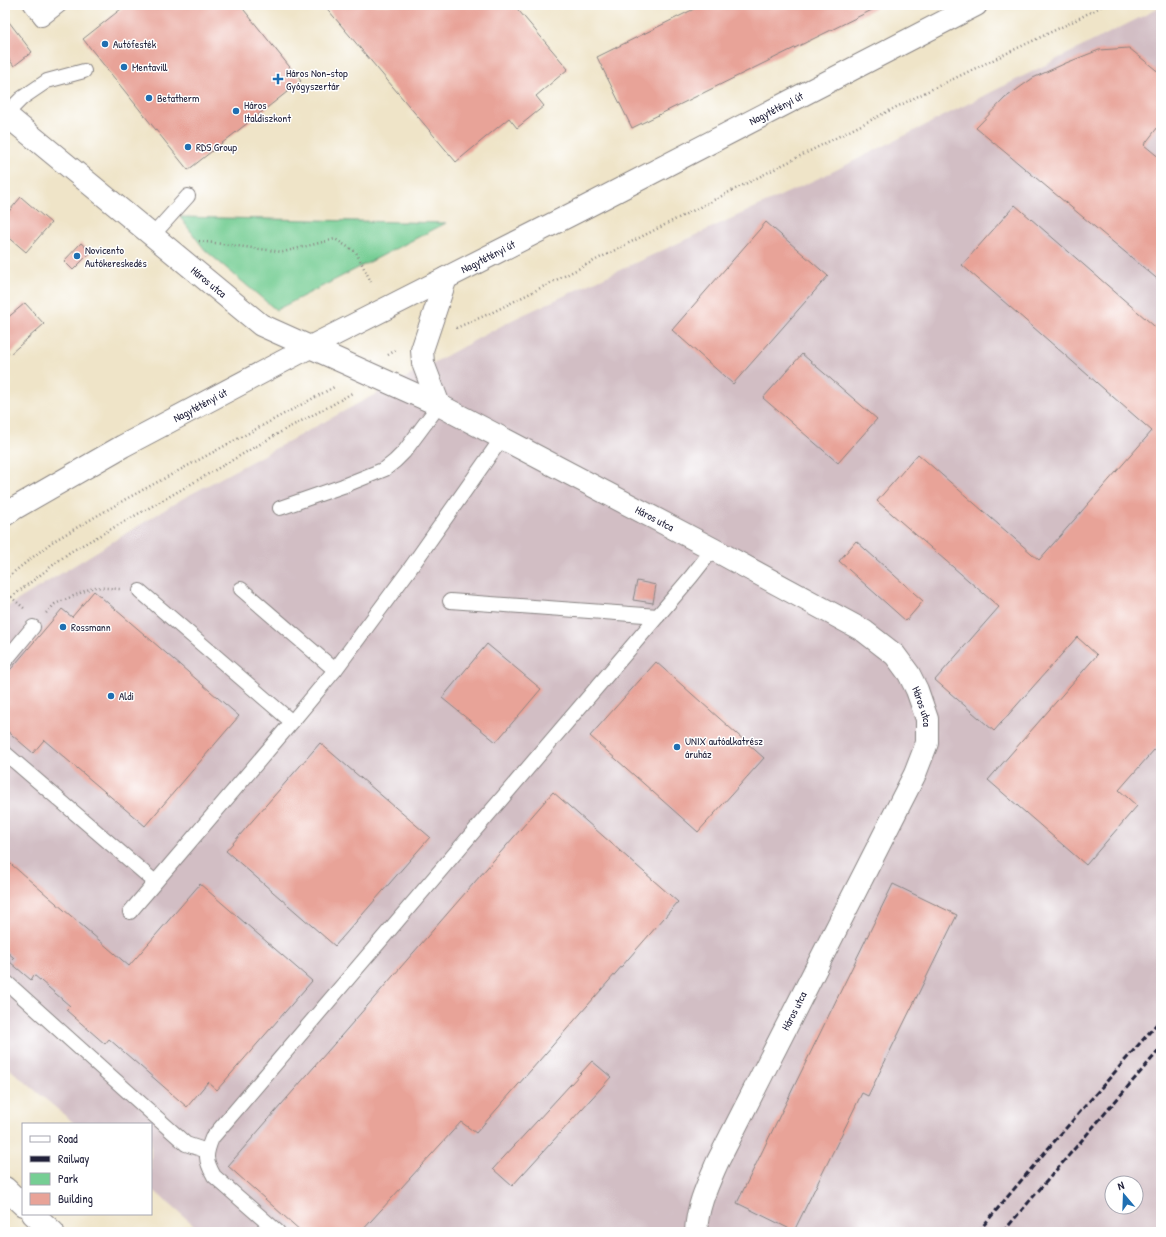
<svg xmlns="http://www.w3.org/2000/svg" width="1166" height="1237" font-family="'Patrick Hand',sans-serif">
<style>
.industrial{fill:#d2bec4;fill-rule:evenodd}
.green{fill:#76ce94;stroke:#4c7868}
.building{fill:#e8a398}
.lines{fill:none;stroke-linecap:round;stroke-linejoin:round}
.service-casing{stroke:#888382;stroke-width:16}
.minor-casing{stroke:#888382;stroke-width:24}
.tertiary-casing{stroke:#888382;stroke-width:24}
.secondary-casing{stroke:#888382;stroke-width:24}
.path{stroke:#888382;stroke-width:2.5;stroke-dasharray:1 3;stroke-linecap:butt}
.service{stroke:#fff;stroke-width:14}
.minor{stroke:#fff;stroke-width:22}
.tertiary{stroke:#fff;stroke-width:22}
.secondary{stroke:#fff;stroke-width:22}
.rail{stroke:#22223b;stroke-width:3;stroke-dasharray:6 3;stroke-linecap:butt}
.poi-dot{fill:#1f6fb2;stroke:#fff;stroke-width:1.5}
.labels{text-anchor:middle;stroke-width:3;stroke-linejoin:round;paint-order:stroke}
.poi-label{font-size:11px;fill:#22223b;stroke:#fff;text-anchor:start}
.street-label{font-size:11px;fill:#22223b;stroke:#fff}
</style>
<rect width="100%" height="100%" fill="#fff"/>
<filter id="ink" filterUnits="userSpaceOnUse"><feTurbulence type="fractalNoise" baseFrequency=".025" numOctaves="2"/><feDisplacementMap in="SourceGraphic" scale="8" xChannelSelector="R" yChannelSelector="G"/><feConvolveMatrix kernelMatrix="1 2 1 2 8 2 1 2 1" color-interpolation-filters="sRGB"/></filter>
<filter id="wash" filterUnits="userSpaceOnUse"><feTurbulence type="fractalNoise" baseFrequency=".012" numOctaves="4" result="noise"/><feDisplacementMap in="SourceGraphic" scale="16" xChannelSelector="R" yChannelSelector="G"/><feGaussianBlur stdDeviation="0.9" result="paint"/><feColorMatrix in="noise" values="0 0 0 0 0 0 0 0 0 0 0 0 0 0 0 0 0 1.4 0 .05"/><feComposite in="paint" operator="in"/></filter>
<g filter="url(#wash)">
<rect width="100%" height="100%" fill="#efe4c8"/>
<path class="industrial" d="M1161 7V1232H202L151 1188V1124H75L5 1065V608L182 499 514 319 834 171ZM1112 1183H1136V1207H1112Z"/>
<path class="green" d="M180 217 446 223 276 310 205 250Z"/>
<g id="blocks">
<g class="building">
<path d="M126 5H240L301 81 188 170 83 39Z"/>
<path d="M324 5H514L568 69 536 96 544 106 517 128 509 118 456 162Z"/>
<path d="M702 5H882L632 128 597 57Z"/>
<path d="M6 18 32 52 14 66 5 54V19Z"/>
<path d="M1129 48 1161 74V123L1144 145 1161 159V282L976 128 1005 98 1033 78 1066 63 1099 50Z"/>
<path d="M21 197 51 223 26 252 5 234V216Z"/>
<path d="M1015 205 1161 332V742L1119 790 1137 806 1086 865 988 780 1097 655 1077 637 994 731 935 680 999 607 877 501 918 454 1039 560 1152 431 962 265Z"/>
<path d="M766 222 828 276 733 384 672 330Z"/>
<path d="M81 243 91 252 73 270 64 261Z"/>
<path d="M25 303 44 324 10 354 5 349V320Z"/>
<path d="M802 354 877 419 838 463 763 398Z"/>
<path d="M856 541 923 601 906 621 839 561Z"/>
<path d="M637 581 656 585 653 603 633 600Z"/>
<path d="M94 591 239 716 145 826 44 740 33 753 5 729V676L62 609 72 617Z"/>
<path d="M487 644 541 689 496 742 442 698Z"/>
<path d="M656 662 764 758 698 832 590 736Z"/>
<path d="M320 743 430 837 335 946 226 851Z"/>
<path d="M553 792 678 902 476 1133 461 1122 361 1232H302L228 1166Z"/>
<path d="M5 859 129 966 200 884 312 981 217 1090 208 1082 187 1107 109 1039 105 1044 66 1010 70 1006 34 975 31 980 10 962 14 958 5 950Z"/>
<path d="M893 884 957 915 868 1096 862 1093 794 1231 737 1203Z"/>
<path d="M592 1061 611 1077 512 1186 493 1169Z"/>
</g>
</g>
</g>
<g filter="url(#ink)">
<use href="#blocks" fill-opacity="0" stroke="#888382" stroke-width="1"/>
<g class="lines">
<g class="service-casing">
<g id="service">
<path d="M31 5 42 19 60 5"/>
<path d="M5 115 22 98 47 81 84 71"/>
<path d="M152 236 188 196"/>
<path d="M280 508 343 486 385 469 395 461 404 452 439 405"/>
<path d="M241 589 335 670"/>
<path d="M140 591 292 722"/>
<path d="M450 601 658 616"/>
<path d="M5 661 33 627"/>
<path d="M5 753 155 882"/>
<path d="M130 912 292 722 335 670 409 570 502 438"/>
<path d="M5 981 186 1144 207 1151"/>
<path d="M278 1232 214 1176C205 1160 205 1155 212 1138L691 577 713 549"/>
</g>
</g>
<g class="minor-casing">
<g id="minor">
<path id="s1" d="M310 347 439 405 713 549 864 631 895 655 909 674 917 690 927 719V743L915 774 717 1163C707 1186 697 1207 696 1232"/>
<path d="M439 405 423 363 422 350 446 278"/>
</g>
</g>
<g class="tertiary-casing">
<g id="tertiary">
<path id="s2" d="M5 114 261 325 310 347"/>
<path d="M5 1188 23 1205"/>
<path d="M33 1214 53 1232"/>
</g>
</g>
<g class="secondary-casing">
<g id="secondary">
<path id="s3" d="M5 515 15 508 123 446 310 347 580 210 976 5"/>
</g>
</g>
<g class="path">
<path d="M199 241 283 252 335 239 356 252 371 282"/>
<path d="M456 328 491 313 578 269 926 92 1070 23 1104 5"/>
<path d="M388 355 398 349"/>
<path d="M5 579 52 542 126 499 336 386"/>
<path d="M11 597 25 609"/>
<path d="M5 602 70 552 172 495 286 429 332 405 352 393"/>
<path d="M46 613 55 604 94 587 120 589"/>
</g>
<use href="#service" class="service"/>
<use href="#minor" class="minor"/>
<use href="#tertiary" class="tertiary"/>
<use href="#secondary" class="secondary"/>
<g class="rail">
<path d="M978 1232 1046 1151 1161 1019"/>
<path d="M1003 1232 1161 1048"/>
</g>
</g>
</g>
<g class="poi-dot">
<circle cx="105" cy="44" r="4"/>
<circle cx="124" cy="67" r="4"/>
<path d="M276 73h4v4h4v4h-4v4h-4v-4h-4v-4h4z"/>
<circle cx="149" cy="98" r="4"/>
<circle cx="236" cy="111" r="4"/>
<circle cx="188" cy="147" r="4"/>
<circle cx="77" cy="256" r="4"/>
<circle cx="63" cy="627" r="4"/>
<circle cx="111" cy="696" r="4"/>
<circle cx="677" cy="747" r="4"/>
</g>
<g class="labels">
<g class="poi-label">
<text x="113" y="48">Autófesték</text>
<text x="132" y="71">Mentavill</text>
<text x="286" y="77">Háros Non-stop<tspan x="286" dy="13">Gyógyszertár</tspan></text>
<text x="157" y="102">Betatherm</text>
<text x="244" y="109">Háros<tspan x="244" dy="13">Italdiszkont</tspan></text>
<text x="196" y="151">RDS Group</text>
<text x="85" y="254">Novicento<tspan x="85" dy="13">Autókereskedés</tspan></text>
<text x="71" y="631">Rossmann</text>
<text x="119" y="700">Aldi</text>
<text x="685" y="745">UNIX autóalkatrész<tspan x="685" dy="13">áruház</tspan></text>
</g>
<g class="street-label">
<text dy="4" stroke="none"><textPath href="#s3" startOffset="872">Nagytétényi út</textPath></text>
<text dy="4" stroke="none"><textPath href="#s3" startOffset="548">Nagytétényi út</textPath></text>
<text dy="4" stroke="none"><textPath href="#s2" startOffset="264">Háros utca</textPath></text>
<text dy="4" stroke="none"><textPath href="#s3" startOffset="224">Nagytétényi út</textPath></text>
<text dy="4" stroke="none"><textPath href="#s1" startOffset="385">Háros utca</textPath></text>
<text dy="4" stroke="none"><textPath href="#s1" startOffset="721">Háros utca</textPath></text>
<text transform="translate(794 1011) rotate(-63)" y="4">Háros utca</text>
</g>
</g>
<rect width="1166" height="1237" fill="none" stroke="#fff" stroke-width="20"/>
<rect x="22" y="1123" width="130" height="92" fill="#ffffff" stroke="#a7a7b1"/>
<rect x="30" y="1136" width="20" height="6" fill="#ffffff" stroke="#a7a7b1"/>
<text x="58" y="1143" font-size="12" fill="#22223b">Road</text>
<rect x="30" y="1156" width="20" height="6" fill="#22223b" stroke="#a7a7b1"/>
<text x="58" y="1163" font-size="12" fill="#22223b">Railway</text>
<rect x="30" y="1173" width="20" height="12" fill="#76ce94" stroke="#a7a7b1"/>
<text x="58" y="1183" font-size="12" fill="#22223b">Park</text>
<rect x="30" y="1193" width="20" height="12" fill="#e8a398" stroke="#a7a7b1"/>
<text x="58" y="1203" font-size="12" fill="#22223b">Building</text>
<g transform="translate(1124 1195) rotate(341)"><circle r="19" fill="#ffffff" stroke="#a7a7b1"/>
<path d="M0-3L7 15L0 10L-7 15Z" fill="#1f6fb2"/>
<text y="-6" font-size="11" font-weight="bold" text-anchor="middle" fill="#22223b">N</text>
</g>
</svg>
